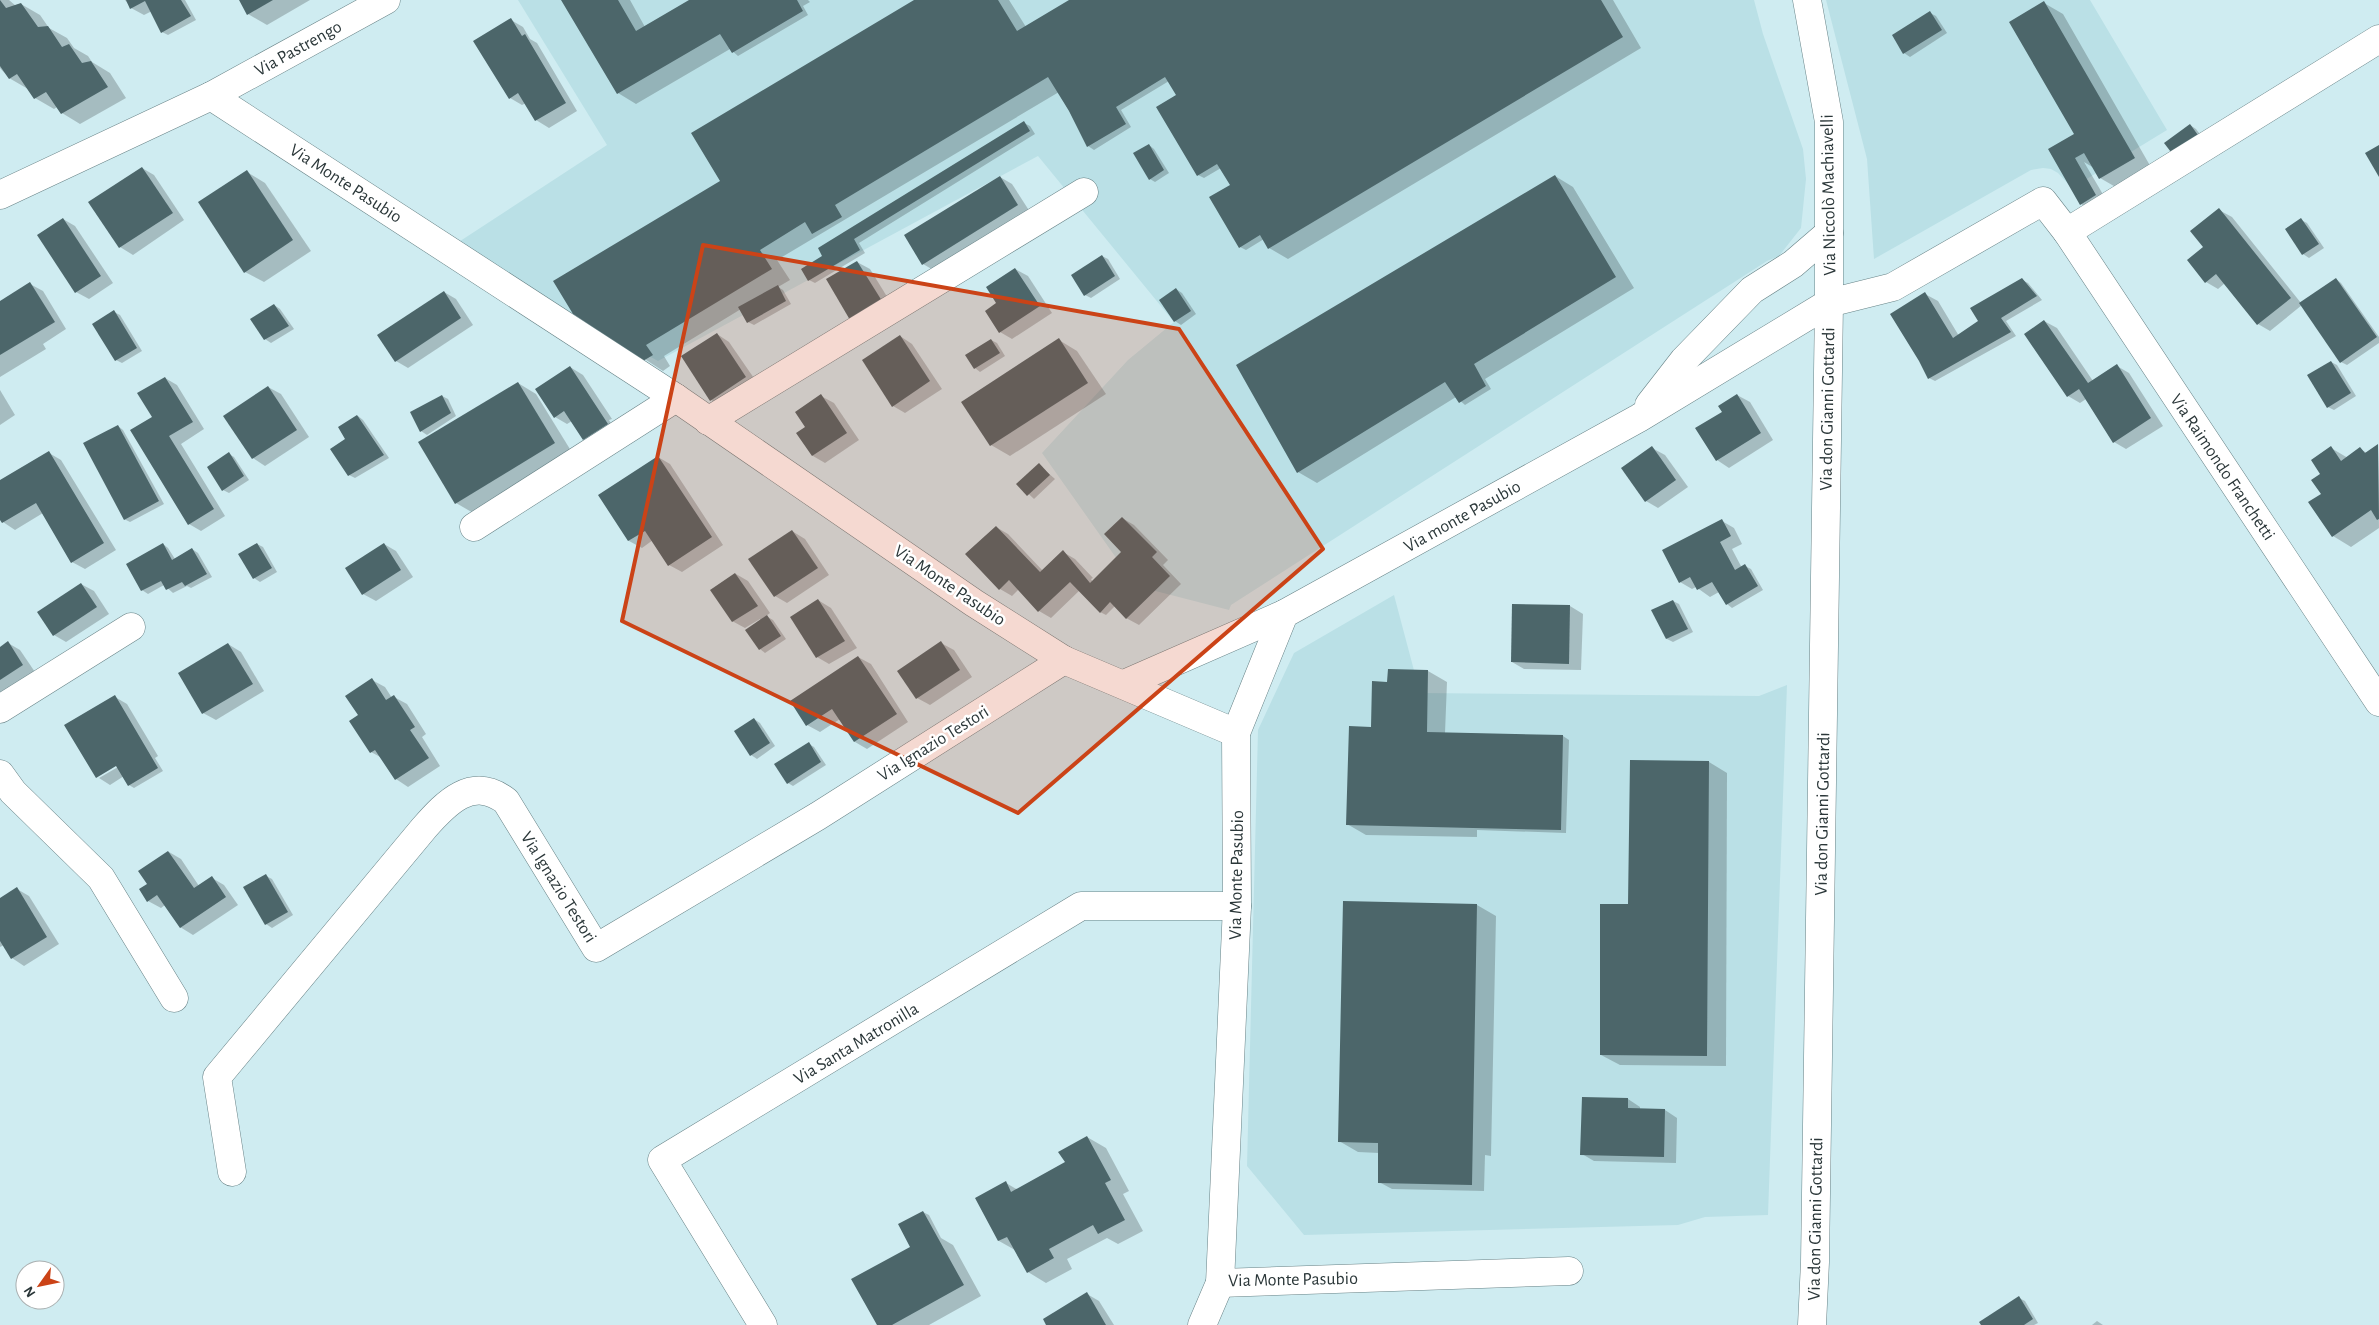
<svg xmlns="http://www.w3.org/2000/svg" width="2379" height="1325" font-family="'Alegreya Sans',sans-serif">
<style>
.built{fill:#bae0e6}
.shadow{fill:#0003}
.building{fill:#4c666a}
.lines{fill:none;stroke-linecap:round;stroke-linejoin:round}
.minor-casing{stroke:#678286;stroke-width:29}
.major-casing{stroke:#678286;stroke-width:29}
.minor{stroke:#fff;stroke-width:28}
.major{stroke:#fff;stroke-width:28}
.marked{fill:#cb4317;fill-opacity:0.2;stroke:#cb4317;stroke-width:4;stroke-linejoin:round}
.labels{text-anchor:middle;stroke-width:5;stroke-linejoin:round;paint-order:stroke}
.street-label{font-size:18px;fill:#2b3739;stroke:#fff}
</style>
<rect width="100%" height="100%" fill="#cfecf1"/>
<g class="built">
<path d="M518 0H1754L1763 34 1803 149 1806 179 1801 228 1779 256 1767 261 1231 605 1229 610 1136 586 1042 453 1128 360 1174 322 1038 156 658 361 451 247 607 145Z"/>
<path d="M1826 0H2090L2167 130 2072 188 2058 173 2051 169 2043 168 2031 170 1874 259 1867 159Z"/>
<path d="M1394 595 1420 693 1759 696 1787 685 1768 1215 1705 1217 1678 1225 1304 1235 1247 1166 1258 730 1294 653Z"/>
</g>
<g class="shadow">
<path d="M0 0H9L16 6 21 4 40 15 49 28 67 38 74 48 88 56 92 62 110 73 126 98 80 124 62 113 57 107 54 109 35 98 28 89 9 78 0 68Z"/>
<path d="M125 0H185L196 20 168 35 162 32 152 11 144 15 131 8Z"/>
<path d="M240 0H310L267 25 248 14Z"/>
<path d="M563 0H630L645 27 691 0H808L810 2 803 6 808 15 738 56 730 49 636 104 618 93Z"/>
<path d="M917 0H1009L1026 27 1072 0H1613L1641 48 1288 259 1269 248 1264 239 1246 250 1240 247 1233 188 1221 168 1204 178 1198 175 1180 99 1169 81 1121 110 1131 127 1094 150 1088 146 1059 92 777 260 790 280 778 287 783 290 791 304 754 325 748 322 741 309 664 356 670 366 663 371 574 313 722 182Z"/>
<path d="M2044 3 2063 14 2152 169 2119 189 2100 178 2094 168 2084 162 2108 203 2093 211 2081 204 2049 150 2076 134Z"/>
<path d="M1930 13 1936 16 1947 33 1910 57 1904 53 1893 36Z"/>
<path d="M511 20 523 27 530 39 537 43 577 111 549 128 536 120 526 103 522 105 510 98Z"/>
<path d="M1024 123 1030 126 1035 134 859 243 865 253 815 283 809 280 803 270Z"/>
<path d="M2190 125 2196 129 2205 141 2181 159Z"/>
<path d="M1149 145 1154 149 1169 173 1155 182 1150 179Z"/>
<path d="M142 168 154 175 184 220 133 255 120 247 90 202Z"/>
<path d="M247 172 265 183 311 251 264 282 245 272Z"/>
<path d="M1555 176 1573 187 1634 288 1485 379 1491 389 1465 405 1456 397 1317 483 1298 472 1238 365Z"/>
<path d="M1000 177 1012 184 1030 212 935 271 923 264Z"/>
<path d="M2219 210 2232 217 2301 303 2336 279 2341 283 2379 337V343L2347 365 2341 362 2302 305 2270 331 2258 324 2225 283 2218 289 2206 282Z"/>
<path d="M63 219 75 226 113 283 89 299 76 292Z"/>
<path d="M2301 220 2307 223 2324 248 2309 258 2303 254 2286 230Z"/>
<path d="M1102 256 1108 259 1120 279 1091 298 1085 295Z"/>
<path d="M857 262 870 269 894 308 828 280Z"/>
<path d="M1015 269 1028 276 1052 313 1012 339 1000 332 998 304Z"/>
<path d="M2022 280 2028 283 2042 300 2006 321 2016 336 1935 381 1929 378 1925 294 1938 301 1959 336 1980 322Z"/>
<path d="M30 284 43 291 66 329 43 344 46 349 0 377V302Z"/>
<path d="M1176 289 1182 293 1196 314 1181 325 1175 321Z"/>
<path d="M444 292 456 299 473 325 408 368 396 361Z"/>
<path d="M274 305 280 309 294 329 271 343 265 339Z"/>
<path d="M114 312 120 315 142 351 122 363 116 360Z"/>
<path d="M2044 321 2057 328 2093 381 2117 366 2129 373 2163 426 2126 449 2114 442 2086 399 2080 403 2068 396Z"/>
<path d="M717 334 729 342 758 384 724 407 711 400Z"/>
<path d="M900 336 912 344 942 389 905 413 893 406Z"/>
<path d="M991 340 997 343 1005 356 980 372 975 368Z"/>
<path d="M1059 340 1077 351 1106 394 1010 456 991 445Z"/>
<path d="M2331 362 2337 365 2356 396 2334 410 2328 407Z"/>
<path d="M570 367 583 375 612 419 609 420 613 427 590 443 584 439 572 421 567 424 555 417Z"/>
<path d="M165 378 177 385 204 429 181 444 225 516 201 531 189 524 154 417Z"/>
<path d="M518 383 536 394 573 454 475 514 456 503Z"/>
<path d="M268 387 281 394 309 437 265 466 253 458Z"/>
<path d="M0 390 15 415 0 425Z"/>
<path d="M1737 395 1750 402 1773 440 1729 468 1717 460 1723 412Z"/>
<path d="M442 396 448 399 456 416 427 435 421 431 411 413Z"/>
<path d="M821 396 834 403 859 440 825 463 813 456 807 427Z"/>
<path d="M358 416 363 420 389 458 355 478 349 475 347 439Z"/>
<path d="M118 426 123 430 164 504 130 522 124 519Z"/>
<path d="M2378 446 2379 528 2351 547 2333 536 2322 494V474L2331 448 2348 458 2360 449 2367 453Z"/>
<path d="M1652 448 1665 455 1688 487 1658 508 1646 501Z"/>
<path d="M49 453 61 460 116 550 85 569 72 562 43 513 15 530 3 522 0 518V481Z"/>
<path d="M229 454 234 457 249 480 229 493 223 490Z"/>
<path d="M658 457 670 464 723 545 682 572 669 565 653 540 642 548 629 541 600 496Z"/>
<path d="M1039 465 1055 479 1034 499 1018 484Z"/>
<path d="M1122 518 1134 525 1168 560 1163 565 1181 584 1139 625 1126 618 1115 606 1106 615 1100 612 1080 590 1051 618 1039 611 1019 589 1012 596 1000 589 996 527 1008 534 1043 571 1063 552 1075 559 1093 578 1091 579 1093 582 1123 552Z"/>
<path d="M1722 521 1734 528 1742 544 1732 549 1742 568 1745 566 1751 569 1763 590 1732 608 1727 604 1719 592 1710 597 1696 587 1692 589 1680 582Z"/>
<path d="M792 531 805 539 829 575 787 603 775 596Z"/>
<path d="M163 544 168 548 175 559 192 549 198 553 212 577 191 588 187 586 173 593 164 585 148 594 142 590Z"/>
<path d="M257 544 263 547 277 572 260 582 254 578 240 554Z"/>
<path d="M384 544 396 551 413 577 376 601 363 594Z"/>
<path d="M736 574 748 581 770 613 766 616 773 620 786 639 765 653 760 649V619L745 628 732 621Z"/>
<path d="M81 584 94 591 109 614 66 642 54 635Z"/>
<path d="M818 600 831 608 857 648 829 664 817 657Z"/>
<path d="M1673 601 1679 604 1693 632 1673 642 1667 639Z"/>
<path d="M1513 605 1570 606 1583 614 1581 670 1524 669 1512 662Z"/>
<path d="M8 643 20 650 35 672 0 695V648Z"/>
<path d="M941 643 954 650 972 677 930 705 917 698Z"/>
<path d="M228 644 241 652 264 691 216 720 203 713Z"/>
<path d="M858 657 871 664 908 722 867 749 855 742 840 719 820 732 807 725Z"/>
<path d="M1428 671 1447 682 1445 733 1563 736 1569 740 1566 833 1477 830V837L1366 835 1347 824 1372 729 1389 683Z"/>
<path d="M372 680 385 687 392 698 394 697 407 704 426 734 422 737 440 766 408 787 396 779 382 758 371 752 360 716Z"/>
<path d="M115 697 127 704 158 756 155 758 163 771 134 788 129 785 124 776 110 785 99 778 118 767Z"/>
<path d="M754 719 760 723 775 746 757 759 751 755 735 732Z"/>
<path d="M809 744 814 747 826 765 793 786 788 783Z"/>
<path d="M1709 762 1727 773 1726 1066 1620 1065 1601 1055 1630 905Z"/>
<path d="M169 852 181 859 199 886 212 878 224 885 238 905 193 935 180 927 165 905 161 908 148 901V884Z"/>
<path d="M266 876 272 879 293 915 272 928 266 924Z"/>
<path d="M17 889 29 896 59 944 24 966 12 958 4 945 0 947V899Z"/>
<path d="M1477 905 1496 916 1491 1156 1485 1155 1484 1191 1392 1189 1379 1182V1153L1358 1152 1339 1141Z"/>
<path d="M1628 1099 1640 1107V1110H1665L1677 1118 1676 1163 1594 1161 1582 1154Z"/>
<path d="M1087 1137 1106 1148 1129 1191 1123 1194 1143 1231 1118 1244 1107 1238 1067 1259 1072 1269 1046 1283 1028 1272 1015 1250 999 1241 976 1199 1006 1183 1018 1190 1066 1163Z"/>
<path d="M923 1212 929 1215 941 1238 953 1245 981 1296 929 1325H878L913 1247Z"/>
<path d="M1087 1294 1099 1301 1114 1325H1048Z"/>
<path d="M2019 1298 2025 1301 2038 1323 2034 1325H1982Z"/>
<path d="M2097 1321 2103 1325H2092Z"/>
</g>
<g class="building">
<path d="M0 0 6 8 21 3 38 27 48 26 62 47 69 44 82 63 91 61 108 87 61 114 46 92 34 99 17 74 9 79 0 66Z"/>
<path d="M126 0H181L191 16 161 33 145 1 130 9Z"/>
<path d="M239 0H273L247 15Z"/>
<path d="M561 0H618L636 31 689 0H797L803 11 732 53 720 34 617 94Z"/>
<path d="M914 0H998L1017 31 1069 0H1601L1623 37 1268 249 1260 235 1239 248 1209 197 1230 185 1217 164 1197 176 1156 107 1176 95 1165 77 1116 107 1126 124 1087 147 1069 111 1048 77 835 205 842 217 812 234 805 222 760 250 772 269 646 345 653 355 643 361 573 314 553 281 720 181 691 133Z"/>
<path d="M2044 1 2135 158 2099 179 2084 153 2075 158 2096 195 2080 205 2048 149 2074 134 2009 22Z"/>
<path d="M1930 11 1942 30 1903 54 1892 35Z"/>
<path d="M511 18 522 36 525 34 566 103 535 121 518 93 509 99 473 41Z"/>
<path d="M1024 121 1030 131 854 239 860 250 808 281 801 269 822 256 818 248Z"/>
<path d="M2190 124 2200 138 2174 156 2164 143Z"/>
<path d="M1149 144 1164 170 1149 180 1133 153Z"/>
<path d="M2379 145V177L2365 153Z"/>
<path d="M142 167 173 213 119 248 88 202Z"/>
<path d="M247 170 293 240 244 273 198 202Z"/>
<path d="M1555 175 1616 277 1474 364 1486 386 1459 403 1445 382 1297 473 1236 365Z"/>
<path d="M1000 176 1018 205 922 265 904 235Z"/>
<path d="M2219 208 2291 298 2257 325 2216 274 2205 283 2187 260 2203 247 2190 231Z"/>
<path d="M63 218 101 276 75 293 37 235Z"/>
<path d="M2301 218 2319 244 2302 255 2285 229Z"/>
<path d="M1102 255 1115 276 1084 296 1071 275Z"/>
<path d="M857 261 882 301 850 320 826 279Z"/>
<path d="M1015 268 1040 306 999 333 985 311 996 303 986 287Z"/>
<path d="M2022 278 2037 296 2001 318 2011 332 1928 379 1919 361 1890 314 1925 292 1953 338 1978 321 1970 308Z"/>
<path d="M2336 278 2377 337 2340 363 2299 303Z"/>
<path d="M30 282 55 322 0 355V301Z"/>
<path d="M778 285 786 301 747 323 738 307Z"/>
<path d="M1176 288 1191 311 1174 322 1159 300Z"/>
<path d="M444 291 461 318 395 362 377 335Z"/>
<path d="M274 304 289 326 264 340 250 319Z"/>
<path d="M114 310 137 348 115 361 92 324Z"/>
<path d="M2044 320 2088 383 2117 364 2151 418 2113 443 2079 389 2067 397 2024 334Z"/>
<path d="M717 333 746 377 710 401 681 356Z"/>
<path d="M900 335 930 381 892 407 862 360Z"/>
<path d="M1059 338 1088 383 990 446 961 402Z"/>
<path d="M991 339 1000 353 974 369 965 355Z"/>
<path d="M2331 361 2351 393 2327 408 2307 375Z"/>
<path d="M570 366 608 424 583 440 564 411 554 418 535 389Z"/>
<path d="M165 377 193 422 169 436 214 509 188 525 130 430 152 417 137 393Z"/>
<path d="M518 382 555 443 455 504 418 442Z"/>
<path d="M268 386 297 430 252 459 223 416Z"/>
<path d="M821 394 847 433 812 456 796 433 805 427 795 412Z"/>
<path d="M1737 394 1761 433 1716 461 1695 428 1722 412 1718 406Z"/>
<path d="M442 395 451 413 420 432 410 412Z"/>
<path d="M357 415 384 455 348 476 330 449 345 439 338 427Z"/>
<path d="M118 425 159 501 124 520 83 443Z"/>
<path d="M2378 444 2379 519 2377 520 2371 510 2332 537 2308 502 2321 494 2311 480 2320 474 2311 460 2331 446 2341 461 2360 447 2365 453Z"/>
<path d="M1652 446 1676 480 1645 502 1621 468Z"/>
<path d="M49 451 104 543 71 563 36 503 2 523 0 520V480Z"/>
<path d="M229 452 244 476 222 491 207 467Z"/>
<path d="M658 456 712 537 668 566 645 531 628 541 598 495Z"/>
<path d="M1039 463 1050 475 1027 496 1016 484Z"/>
<path d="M1122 517 1157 552 1152 557 1170 576 1126 619 1110 602 1100 613 1070 582 1038 612 1009 580 999 590 965 554 996 526 1040 572 1063 550 1090 583 1121 552 1104 534Z"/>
<path d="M1722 519 1731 536 1720 542 1735 570 1745 564 1758 586 1726 605 1712 582 1697 590 1690 577 1679 583 1662 550Z"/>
<path d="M792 530 818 568 774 597 748 559Z"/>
<path d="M163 543 172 560 192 548 207 574 185 586 182 582 166 590 161 581 141 591 126 564Z"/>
<path d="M257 543 272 568 253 579 238 554Z"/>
<path d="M384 543 401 570 362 595 345 568Z"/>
<path d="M735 573 758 606 732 622 710 590Z"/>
<path d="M81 583 97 607 53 636 37 612Z"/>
<path d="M818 599 845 641 816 658 790 617Z"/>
<path d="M1673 600 1688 629 1666 639 1651 610Z"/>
<path d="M1512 604 1570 605 1569 664 1511 662Z"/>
<path d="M767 615 781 636 759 650 745 630Z"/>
<path d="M8 641 23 665 0 680V647Z"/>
<path d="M941 641 960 670 916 699 897 671Z"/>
<path d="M228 643 253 684 202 714 178 673Z"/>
<path d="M858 656 897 714 854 742 832 709 806 726 790 701Z"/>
<path d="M1388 669 1428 670 1427 732 1563 735 1561 830 1346 825 1349 726 1371 727 1372 681 1387 682Z"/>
<path d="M372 678 386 700 394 695 415 727 410 730 429 758 395 780 375 750 370 753 349 721 358 715 345 696Z"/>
<path d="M115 695 158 768 128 786 116 766 96 778 64 725Z"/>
<path d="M754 718 770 743 750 756 734 731Z"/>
<path d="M809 742 821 762 787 784 774 764Z"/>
<path d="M1630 760 1709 761 1707 1056 1600 1055V904H1628Z"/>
<path d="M168 851 194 888 212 876 226 897 180 928 157 895 147 902 139 889 147 884 138 871Z"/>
<path d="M266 874 288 912 265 925 243 887Z"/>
<path d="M17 887 47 937 11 959 0 941V898Z"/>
<path d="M1343 901 1477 904 1472 1185 1378 1183V1143L1338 1142Z"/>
<path d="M1582 1097 1628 1098V1108L1665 1109 1664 1157 1580 1155Z"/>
<path d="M1087 1136 1111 1180 1105 1183 1125 1220 1098 1234 1093 1225 1049 1249 1054 1258 1027 1273 1007 1237 998 1241 975 1198 1006 1181 1011 1192 1065 1162 1058 1152Z"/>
<path d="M923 1211 964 1285 892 1325H877L851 1279 910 1247 898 1224Z"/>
<path d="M1087 1292 1106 1325H1046L1043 1319Z"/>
<path d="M2019 1296 2033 1319 2024 1325H1981L1979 1322Z"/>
</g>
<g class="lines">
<g class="minor-casing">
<g id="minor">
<path d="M211 96 386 0"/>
<path d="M0 195 211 96 676 398 974 603 1064 660 1236 733"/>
<path d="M2067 232 2379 39"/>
<path d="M1649 405 1684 360 1752 290 1793 264 1829 233"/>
<path d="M708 421 1084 192"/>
<path d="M474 527 676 398"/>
<path d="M1124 684 1284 614"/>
<path d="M0 709 131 627"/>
<path d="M0 774 13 792 101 878 174 998"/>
<path d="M232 1172 217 1077 424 828C446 803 472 775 506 801L596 948 818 816 1064 660"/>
<path d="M1569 1271 1220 1283 1237 906 1236 733 1284 614 1639 418 1829 303 1893 287 2043 201 2067 232 2379 702"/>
<path d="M763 1325 662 1160 1081 906H1237"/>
<path d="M1202 1325 1220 1283"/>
</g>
</g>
<g class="major-casing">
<path id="major" d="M1807 0 1829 122V303L1815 1262 1812 1325"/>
</g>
<use href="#minor" class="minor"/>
<use href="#major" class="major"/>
</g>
<path class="marked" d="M703 245 1179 329 1323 549 1018 813 622 621Z"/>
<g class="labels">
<g class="street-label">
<text transform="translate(298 48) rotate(-29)" y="6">Via Pastrengo</text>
<text transform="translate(346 183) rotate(33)" y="6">Via Monte Pasubio</text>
<text transform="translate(1828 195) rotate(-91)" y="6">Via Niccolò Machiavelli</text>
<text transform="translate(1827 409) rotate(-89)" y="6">Via don Gianni Gottardi</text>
<text transform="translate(2223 467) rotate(56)" y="6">Via Raimondo Franchetti</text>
<text transform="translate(1462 516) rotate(-29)" y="6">Via monte Pasubio</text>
<text transform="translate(950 585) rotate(34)" y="6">Via Monte Pasubio</text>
<text transform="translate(933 743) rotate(-32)" y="6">Via Ignazio Testori</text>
<text transform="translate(1822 814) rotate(-89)" y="6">Via don Gianni Gottardi</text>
<text transform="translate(1236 875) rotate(-89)" y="6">Via Monte Pasubio</text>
<text transform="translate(559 887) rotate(58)" y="6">Via Ignazio Testori</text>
<text transform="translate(856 1043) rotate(-31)" y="6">Via Santa Matronilla</text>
<text transform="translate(1815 1219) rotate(-89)" y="6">Via don Gianni Gottardi</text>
<text transform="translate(1293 1279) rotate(-1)" y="6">Via Monte Pasubio</text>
</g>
</g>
<g transform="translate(40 1285) rotate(237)"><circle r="24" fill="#ffffff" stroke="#aaafb0"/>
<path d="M0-4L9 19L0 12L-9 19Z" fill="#cb4317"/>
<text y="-8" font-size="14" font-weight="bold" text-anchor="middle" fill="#2b3739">N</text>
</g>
</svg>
